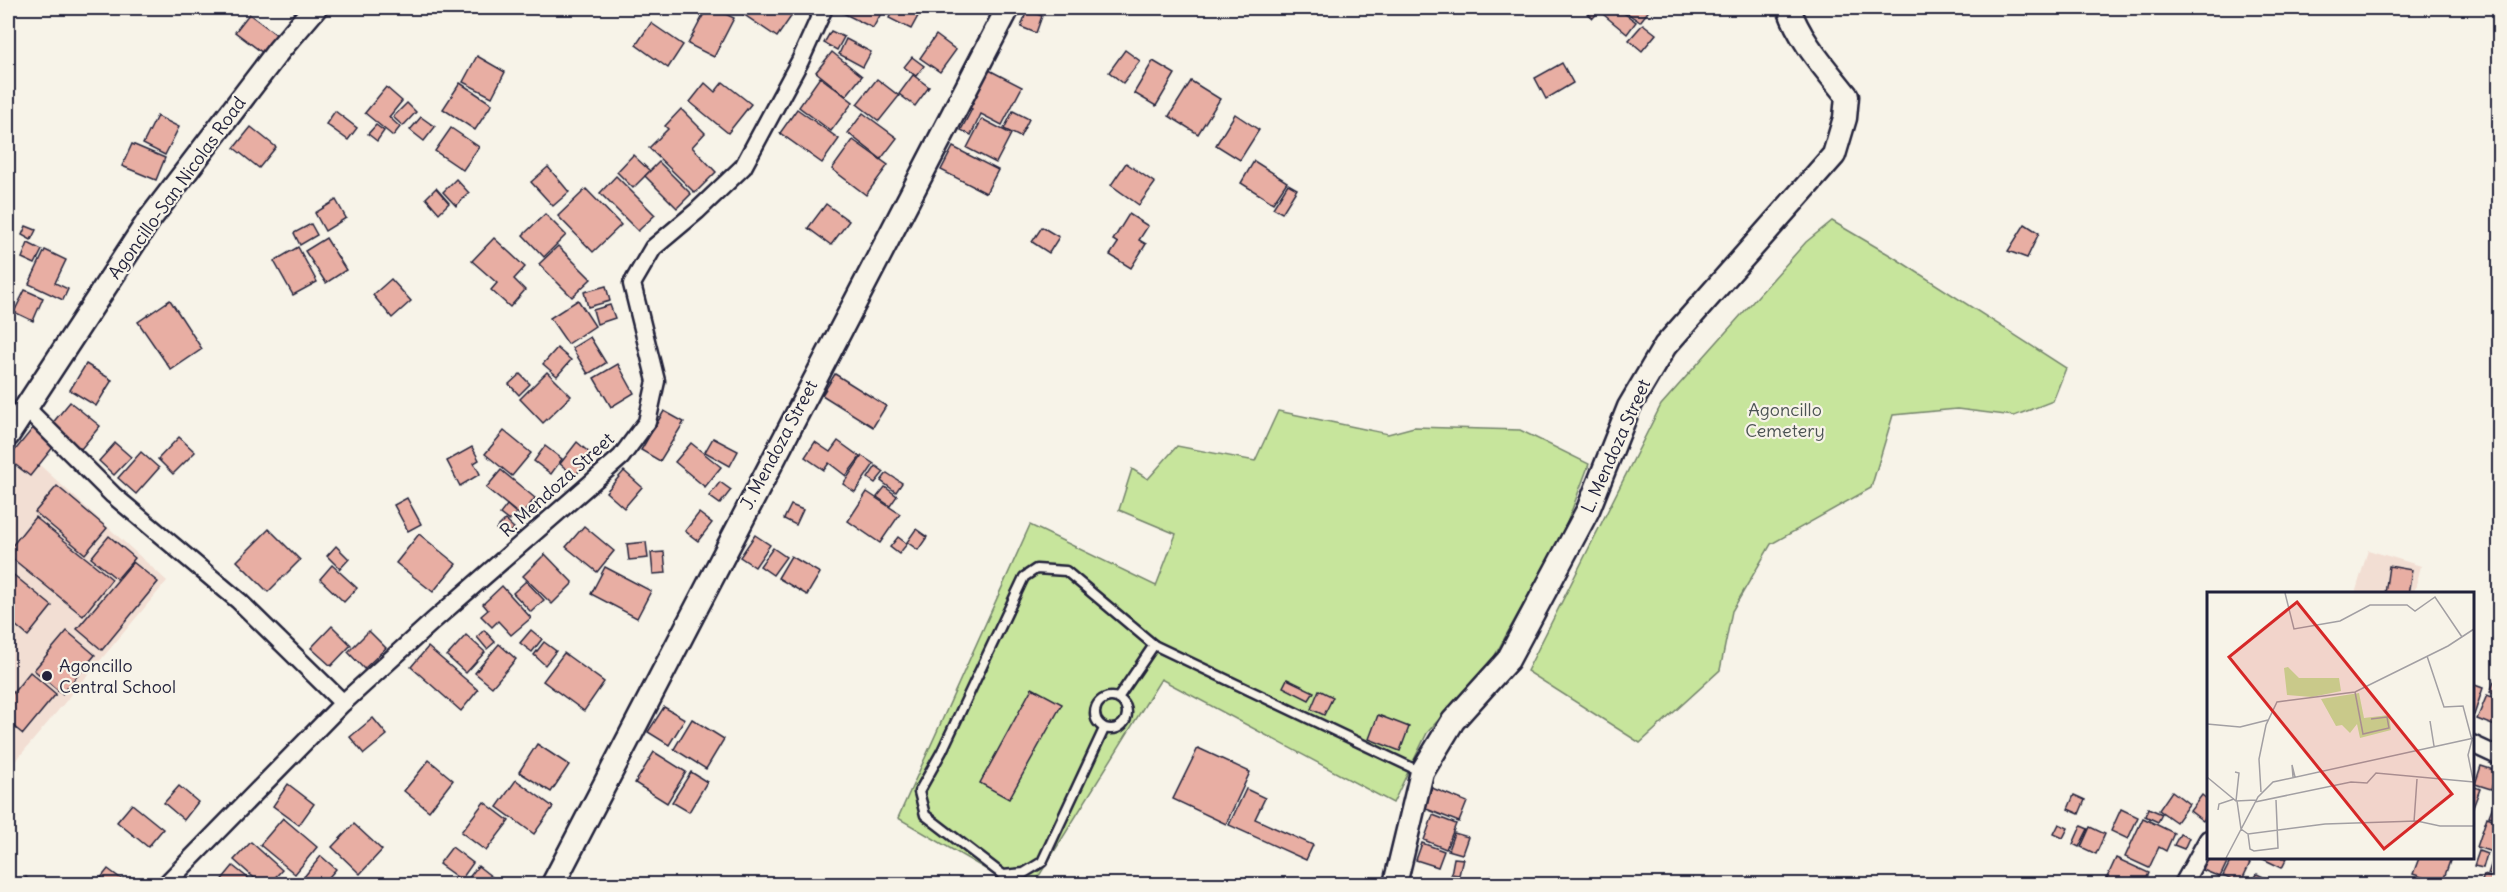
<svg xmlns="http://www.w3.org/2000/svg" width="2507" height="892" font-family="Delius,sans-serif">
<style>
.built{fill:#f2ded3}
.green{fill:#c7e59c;stroke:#74846c;stroke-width:1.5}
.building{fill:#e8aea3;stroke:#22223b;stroke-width:1.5}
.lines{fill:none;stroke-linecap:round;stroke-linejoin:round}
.lane-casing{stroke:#22223b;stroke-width:13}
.street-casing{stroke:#22223b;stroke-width:21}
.secondary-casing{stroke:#22223b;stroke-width:27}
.lane{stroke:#f7f3e8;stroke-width:8}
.street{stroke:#f7f3e8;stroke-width:16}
.secondary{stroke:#f7f3e8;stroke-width:22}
.poi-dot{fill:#22223b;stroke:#f7f3e8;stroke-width:2}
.labels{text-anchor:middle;stroke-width:4.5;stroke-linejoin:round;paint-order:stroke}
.street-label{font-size:18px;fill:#22223b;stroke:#f7f3e8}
.park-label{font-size:18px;fill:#4b5353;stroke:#f7f3e8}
.poi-label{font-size:18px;fill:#22223b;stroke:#f7f3e8;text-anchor:start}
.inset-road{fill:none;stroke:#a29fa3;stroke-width:1.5}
.view{fill:#d62828;fill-opacity:0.15;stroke:#d62828;stroke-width:3}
.inset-edge{fill:none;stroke:#22223b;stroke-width:3}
</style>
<rect width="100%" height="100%" fill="#f7f3e8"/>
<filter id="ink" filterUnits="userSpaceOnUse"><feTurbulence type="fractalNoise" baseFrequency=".0167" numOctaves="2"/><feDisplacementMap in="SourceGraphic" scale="12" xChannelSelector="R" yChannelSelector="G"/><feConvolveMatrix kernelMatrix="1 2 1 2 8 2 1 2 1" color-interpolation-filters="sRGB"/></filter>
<g filter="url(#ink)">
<g class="built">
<path d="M31 457 167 581 8 770V476Z"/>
<path d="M2368 550 2421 566 2414 593 2355 594Z"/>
</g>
<g class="green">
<path d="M1832 221 1895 258 2066 368 2053 401 2014 416 1957 409 1893 415 1871 488 1771 544 1732 611 1720 670 1640 743 1527 671 1661 405 1806 242Z"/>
<path d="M1278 411 1388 434 1414 427 1520 430 1589 464 1564 531 1494 657 1427 733 1393 803 1161 679 1034 884H1011L898 818 1030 525 1156 586 1176 534 1119 510 1132 469 1148 479 1177 446 1255 461Z"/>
</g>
<g class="building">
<path d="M181 8H199L194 15Z"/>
<path d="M707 8H713L734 18 714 57 688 44Z"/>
<path d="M743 8H797L777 37 740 12Z"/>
<path d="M839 8H884L873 28 837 10Z"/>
<path d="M894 8H901L918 16 911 29 889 18Z"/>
<path d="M1581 8H1602L1593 18Z"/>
<path d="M1610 8H1617L1636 22 1627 34 1604 15Z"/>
<path d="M1620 8H1651L1640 22Z"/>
<path d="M1027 10 1042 16 1036 33 1021 27Z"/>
<path d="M249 14 281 38 267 56 235 32Z"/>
<path d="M651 23 683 45 668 68 636 45Z"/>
<path d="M1643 24 1656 34 1642 51 1629 40Z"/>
<path d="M831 31 844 37 837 50 824 43Z"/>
<path d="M936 35 956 50 940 72 920 58Z"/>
<path d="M846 39 871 52 863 67 839 54Z"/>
<path d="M1125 50 1140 61 1123 83 1109 72Z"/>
<path d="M832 52 862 76 846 96 816 72Z"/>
<path d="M477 56 505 72 492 97 463 82Z"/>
<path d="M912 57 924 66 916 76 904 67Z"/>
<path d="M1153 61 1175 74 1156 106 1134 93Z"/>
<path d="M1562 63 1573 83 1546 99 1535 78Z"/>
<path d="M989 70 1022 87 1002 125 981 114 971 135 961 130 972 109 969 108Z"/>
<path d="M913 75 929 87 915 106 899 94Z"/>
<path d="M820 77 853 102 831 131 799 107Z"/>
<path d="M877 79 899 96 879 121 857 104Z"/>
<path d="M1191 81 1220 99 1198 134 1169 116Z"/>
<path d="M723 82 751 104 728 133 690 102 705 83 715 92Z"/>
<path d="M460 83 492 104 475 130 443 109Z"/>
<path d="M386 87 402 101 389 117 400 127 393 136 365 113Z"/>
<path d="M407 103 416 112 403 126 393 117Z"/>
<path d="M681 109 705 133 692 147 716 172 695 193 649 148 668 129 665 126Z"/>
<path d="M797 109 839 139 822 163 780 133Z"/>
<path d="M335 111 357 128 348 140 326 124Z"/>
<path d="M1013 111 1029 119 1020 137 1004 129Z"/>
<path d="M863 113 897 138 881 159 848 133Z"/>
<path d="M1235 114 1259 130 1240 160 1216 145Z"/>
<path d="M157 116 179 127 165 155 143 144Z"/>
<path d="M421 117 435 127 424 141 410 130Z"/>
<path d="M982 119 1011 134 996 163 967 148Z"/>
<path d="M376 125 384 131 377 141 368 134Z"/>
<path d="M251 127 276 147 259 168 234 148Z"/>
<path d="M451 128 479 147 463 170 435 151Z"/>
<path d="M853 140 888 165 866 195 832 169Z"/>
<path d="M132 144 165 158 156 180 122 166Z"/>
<path d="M953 147 998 170 986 193 941 170Z"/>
<path d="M633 155 650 171 633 188 617 172Z"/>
<path d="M1254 161 1287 182 1273 203 1241 183Z"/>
<path d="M659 162 691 194 677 208 645 176Z"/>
<path d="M1126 163 1155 183 1139 205 1111 185Z"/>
<path d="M548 167 569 192 553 206 531 182Z"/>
<path d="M616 176 655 215 638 231 600 193Z"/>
<path d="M456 179 469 193 456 206 443 192Z"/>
<path d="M1288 184 1297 189 1282 213 1273 208Z"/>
<path d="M436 188 449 203 439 213 426 198Z"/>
<path d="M586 189 621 225 593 252 558 216Z"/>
<path d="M336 200 346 218 325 231 315 213Z"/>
<path d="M826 204 849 221 831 245 808 228Z"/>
<path d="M545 214 566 235 544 257 523 235Z"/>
<path d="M1129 214 1148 226 1139 240 1146 244 1131 268 1110 255 1118 243 1113 240Z"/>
<path d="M311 224 317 235 300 245 294 233Z"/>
<path d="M2025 224 2039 233 2027 258 2008 251Z"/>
<path d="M26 226 36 230 31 240 22 235Z"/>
<path d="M1042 227 1059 237 1049 253 1032 242Z"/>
<path d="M326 238 346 270 326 283 305 251Z"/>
<path d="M494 238 525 267 514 279 525 290 510 307 491 290 497 283 472 261Z"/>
<path d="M28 243 42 250 35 264 22 258Z"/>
<path d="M558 246 591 279 572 297 539 264Z"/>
<path d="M298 247 317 282 293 295 274 261Z"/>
<path d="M45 250 66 260 55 283 68 289 63 300 29 284Z"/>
<path d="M391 279 411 301 392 318 373 295Z"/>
<path d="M606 286 610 301 588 307 584 292Z"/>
<path d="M25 290 43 298 33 321 14 312Z"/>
<path d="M170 300 202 349 171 370 138 322Z"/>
<path d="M578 300 595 326 568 344 550 318Z"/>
<path d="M610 305 615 318 597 324 593 310Z"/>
<path d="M590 337 606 363 588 374 572 348Z"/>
<path d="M557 348 571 360 557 376 543 364Z"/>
<path d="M86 364 112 380 96 406 70 390Z"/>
<path d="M618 364 634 393 611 407 594 378Z"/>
<path d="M8 372 14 375 8 388Z"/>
<path d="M547 372 571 396 543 423 520 399Z"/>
<path d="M520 374 530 384 519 395 509 384Z"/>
<path d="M835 374 886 406 873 427 822 395Z"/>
<path d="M70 402 100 426 81 449 51 425Z"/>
<path d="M664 411 684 422 660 461 641 450Z"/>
<path d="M33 428 54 446 30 476 8 459Z"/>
<path d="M504 431 531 453 512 476 485 454Z"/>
<path d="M179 437 195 452 173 474 158 459Z"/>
<path d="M713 438 738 451 730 466 705 452Z"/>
<path d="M838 441 860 457 846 476 829 463 824 470 805 457 815 442 830 452Z"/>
<path d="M577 442 592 455 575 476 560 464Z"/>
<path d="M115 443 131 457 114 475 99 461Z"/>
<path d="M691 443 721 467 705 487 675 462Z"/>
<path d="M545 446 562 459 551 474 534 461Z"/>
<path d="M472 447 479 460 474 463 480 474 460 486 447 461Z"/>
<path d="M141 452 159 468 136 494 118 478Z"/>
<path d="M862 456 874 464 855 492 843 484Z"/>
<path d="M876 466 884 472 875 483 868 478Z"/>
<path d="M501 470 535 498 521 516 486 488Z"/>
<path d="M624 471 642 487 624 508 606 492Z"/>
<path d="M887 473 902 483 896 492 881 481Z"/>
<path d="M720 482 731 490 720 504 709 496Z"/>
<path d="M57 486 107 528 85 554 35 512Z"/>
<path d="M885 487 897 496 890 506 877 497Z"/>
<path d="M867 492 900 514 880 543 848 521Z"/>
<path d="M407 498 421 524 408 531 394 505Z"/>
<path d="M507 505 516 513 509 521 500 514Z"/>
<path d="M791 505 803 510 796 525 784 519Z"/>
<path d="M699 513 712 523 698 541 685 531Z"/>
<path d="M35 517 112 579 83 616 8 555V551Z"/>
<path d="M505 520 514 528 506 538 496 529Z"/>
<path d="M584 526 614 551 597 572 566 547Z"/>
<path d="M269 529 300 560 268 592 237 561Z"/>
<path d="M916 529 927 537 918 550 907 542Z"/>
<path d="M419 534 456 564 433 592 396 563Z"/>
<path d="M755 535 770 545 755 567 740 557Z"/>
<path d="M109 536 135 558 117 579 91 558Z"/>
<path d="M898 537 907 544 899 554 890 547Z"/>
<path d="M646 542 648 558 629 560 627 544Z"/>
<path d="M336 546 349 559 340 569 327 556Z"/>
<path d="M773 548 786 557 773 575 760 566Z"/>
<path d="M664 552 666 573 653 574 651 553Z"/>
<path d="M545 554 573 583 552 604 523 576Z"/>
<path d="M791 556 820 573 807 595 778 578Z"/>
<path d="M133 562 158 582 102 650 77 629Z"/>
<path d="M332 565 357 588 344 602 320 579Z"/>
<path d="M2389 566 2412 570 2408 594H2385Z"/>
<path d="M605 567 651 591 637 618 591 594Z"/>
<path d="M10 572 52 606 28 636 8 619V576Z"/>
<path d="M526 581 544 600 531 612 513 593Z"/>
<path d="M502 586 531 618 511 635 498 621 492 627 481 616 488 610 483 604Z"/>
<path d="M332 626 351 645 331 666 311 648Z"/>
<path d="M484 630 495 642 487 649 477 637Z"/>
<path d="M531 630 542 639 532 652 520 643Z"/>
<path d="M67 631 95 655 62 694 34 670Z"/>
<path d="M369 631 386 648 364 669 348 652Z"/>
<path d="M466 635 485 652 466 673 447 656Z"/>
<path d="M544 642 556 651 545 665 534 655Z"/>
<path d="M499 644 516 659 492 687 475 673Z"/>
<path d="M428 647 478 690 461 711 411 667Z"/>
<path d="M564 653 604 682 584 711 543 681Z"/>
<path d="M30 672 56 694 23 734 8 722V699Z"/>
<path d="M2498 672H2500V696L2490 692Z"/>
<path d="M1287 679 1314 692 1309 700 1283 687Z"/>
<path d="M2472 684 2483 688 2474 715H2472Z"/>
<path d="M1032 688 1062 704 1009 799 980 783Z"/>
<path d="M1319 690 1333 697 1324 715 1311 709Z"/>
<path d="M2487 695 2500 700V728L2477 719Z"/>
<path d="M664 707 685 719 669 745 648 732Z"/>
<path d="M1378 715 1409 727 1400 751 1369 739Z"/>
<path d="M373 718 387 735 364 754 350 737Z"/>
<path d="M692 719 724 739 706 769 674 749Z"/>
<path d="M8 738 14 744 8 752Z"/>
<path d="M537 744 569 765 551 792 519 772Z"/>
<path d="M1198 748 1250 772 1226 824 1173 799Z"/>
<path d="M654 752 686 772 667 803 635 783Z"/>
<path d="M429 760 453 780 429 811 404 791Z"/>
<path d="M2481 766 2497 771 2491 789 2475 784Z"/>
<path d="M691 772 707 782 689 812 672 802Z"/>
<path d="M516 780 553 807 534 834 497 807Z"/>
<path d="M288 784 314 804 299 825 273 806Z"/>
<path d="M179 786 198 802 184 820 164 803Z"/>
<path d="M2472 786 2480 789 2472 810Z"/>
<path d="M1432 788 1467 802 1459 822 1424 808Z"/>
<path d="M1246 789 1265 798 1255 819 1313 845 1306 860 1229 825Z"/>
<path d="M2172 791 2189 804 2176 822 2159 810Z"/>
<path d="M2074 795 2085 800 2079 814 2068 809Z"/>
<path d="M2202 795 2208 800V814L2203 821 2190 811Z"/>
<path d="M2496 798 2500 799V819L2489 816Z"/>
<path d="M484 802 509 821 486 851 461 832Z"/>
<path d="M132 804 163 829 148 847 117 822Z"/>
<path d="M2148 808 2162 814 2158 822 2145 816Z"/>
<path d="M2121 809 2138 817 2128 839 2111 831Z"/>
<path d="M1433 815 1456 824 1446 849 1424 840Z"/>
<path d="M2487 817 2500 822V841L2496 840 2492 852 2477 847Z"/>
<path d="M283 818 317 847 295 874 260 845Z"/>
<path d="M2143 818 2174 833 2166 851 2159 847 2149 868 2125 857Z"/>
<path d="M354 824 382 850 360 874 332 847Z"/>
<path d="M2059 824 2068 828 2063 838 2054 834Z"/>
<path d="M2081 826 2088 829 2079 847 2073 844Z"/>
<path d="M2090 827 2105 834 2096 854 2081 847Z"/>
<path d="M1454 833 1468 837 1462 854 1448 850Z"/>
<path d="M2180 834 2189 838 2184 849 2174 845Z"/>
<path d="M251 842 282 870 269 884H261L234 860Z"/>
<path d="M1422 843 1444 851 1438 867 1416 860Z"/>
<path d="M452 847 473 863 461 880 439 864Z"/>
<path d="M2496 850 2500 851V878L2488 874Z"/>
<path d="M2479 851 2487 854 2483 868 2474 866Z"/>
<path d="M321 856 336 869 323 884H313L304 877Z"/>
<path d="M1454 858 1463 859 1459 875 1451 874Z"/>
<path d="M2116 858 2149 873 2144 884H2104Z"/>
<path d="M2209 858H2229L2220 877 2203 870Z"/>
<path d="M2232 858H2240L2250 863 2240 884 2223 876Z"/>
<path d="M2261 858H2287L2282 868Z"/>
<path d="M2419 858H2451L2442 884 2413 874Z"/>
<path d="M233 866 248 878 242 884H221L219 883Z"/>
<path d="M478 866 501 884H464Z"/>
<path d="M108 869 128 884H96Z"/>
<path d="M2257 874 2274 882 2273 884H2251Z"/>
<path d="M2484 875 2499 880 2498 884H2481Z"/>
<path d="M1492 876 1517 883 1516 884H1490Z"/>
<path d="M26 877 34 884H19Z"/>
<path d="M1419 877 1439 884H1416Z"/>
</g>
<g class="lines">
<g class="lane-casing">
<g id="lane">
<circle cx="1111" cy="713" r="16"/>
<path d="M1118 698 1154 645"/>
<path d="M1104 729 1042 862 1024 873 1003 875 925 815 919 792 942 751 1024 577 1036 569 1066 571 1154 645 1421 772"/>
</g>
</g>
<g class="street-casing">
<g id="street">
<path d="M26 408 113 495 239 601 343 703"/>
<path d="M2472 744 2500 757"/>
<path d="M166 884 343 703 433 621 621 457 647 422 656 381 632 284 653 248 697 211 743 167 800 61 824 8"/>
<path d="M2183 884 2208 839"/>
</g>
</g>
<g class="secondary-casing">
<g id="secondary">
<path d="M8 435 149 220 279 50 315 8"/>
<path d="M553 884 1008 8"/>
<path d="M1395 884 1422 772 1453 721 1508 660 1588 510 1629 407 1665 346 1834 155 1845 118 1847 96C1826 69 1799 40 1789 8"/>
</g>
</g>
<use href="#lane" class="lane"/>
<use href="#street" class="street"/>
<use href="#secondary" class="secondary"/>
</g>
</g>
<circle class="poi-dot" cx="47" cy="676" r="6"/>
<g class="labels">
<g class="street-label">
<text transform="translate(177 188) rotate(-54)" y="6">Agoncillo-San Nicolas Road</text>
<text transform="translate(779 445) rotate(-62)" y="6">J. Mendoza Street</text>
<text transform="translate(1616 446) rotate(-66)" y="6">L. Mendoza Street</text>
<text transform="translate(557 485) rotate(-42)" y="6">R. Mendoza Street</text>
</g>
<g class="park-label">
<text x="1785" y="416">Agoncillo<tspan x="1785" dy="21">Cemetery</tspan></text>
</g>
<g class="poi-label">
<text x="59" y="672">Agoncillo<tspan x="59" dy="21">Central School</tspan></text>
</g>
</g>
<g transform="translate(2207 592)">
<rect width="267" height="267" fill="#f7f3e8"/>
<path d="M81 75 92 86H132L134 99 105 105 80 103 77 76ZM152 101 157 126 182 123 184 138 153 146 150 132 143 141 135 133 129 134 114 107Z" fill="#c7e59c"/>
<path class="inset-road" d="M78 1 87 37 133 29 163 13H200L208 19 228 5 255 45M220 64 237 115 256 114 265 148 261 163 267 193M148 100 156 142 182 136 180 125 164 127M223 129 227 154M0 132 33 135 61 128M28 180 32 181 29 209M0 185 29 209 49 208M86 185 85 173 88 185M54 200 52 167 59 133 70 110 148 100 241 54 267 37M30 209 34 237M48 210 144 190 160 191 169 181 267 190M11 218 12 212 27 207M207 230 210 187M34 237 41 242 118 232 210 229 233 234H267M41 242 43 257 47 259 71 256 69 208M19 266 51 205 66 190 267 146"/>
<path class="view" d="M90 10 245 202 177 257 22 65Z"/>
<rect width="267" height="267" class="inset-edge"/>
</g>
<rect width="2507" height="892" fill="none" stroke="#f7f3e8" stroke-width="30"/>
<rect x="15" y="15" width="2477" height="862" fill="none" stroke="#22223b" stroke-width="2" filter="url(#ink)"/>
</svg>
